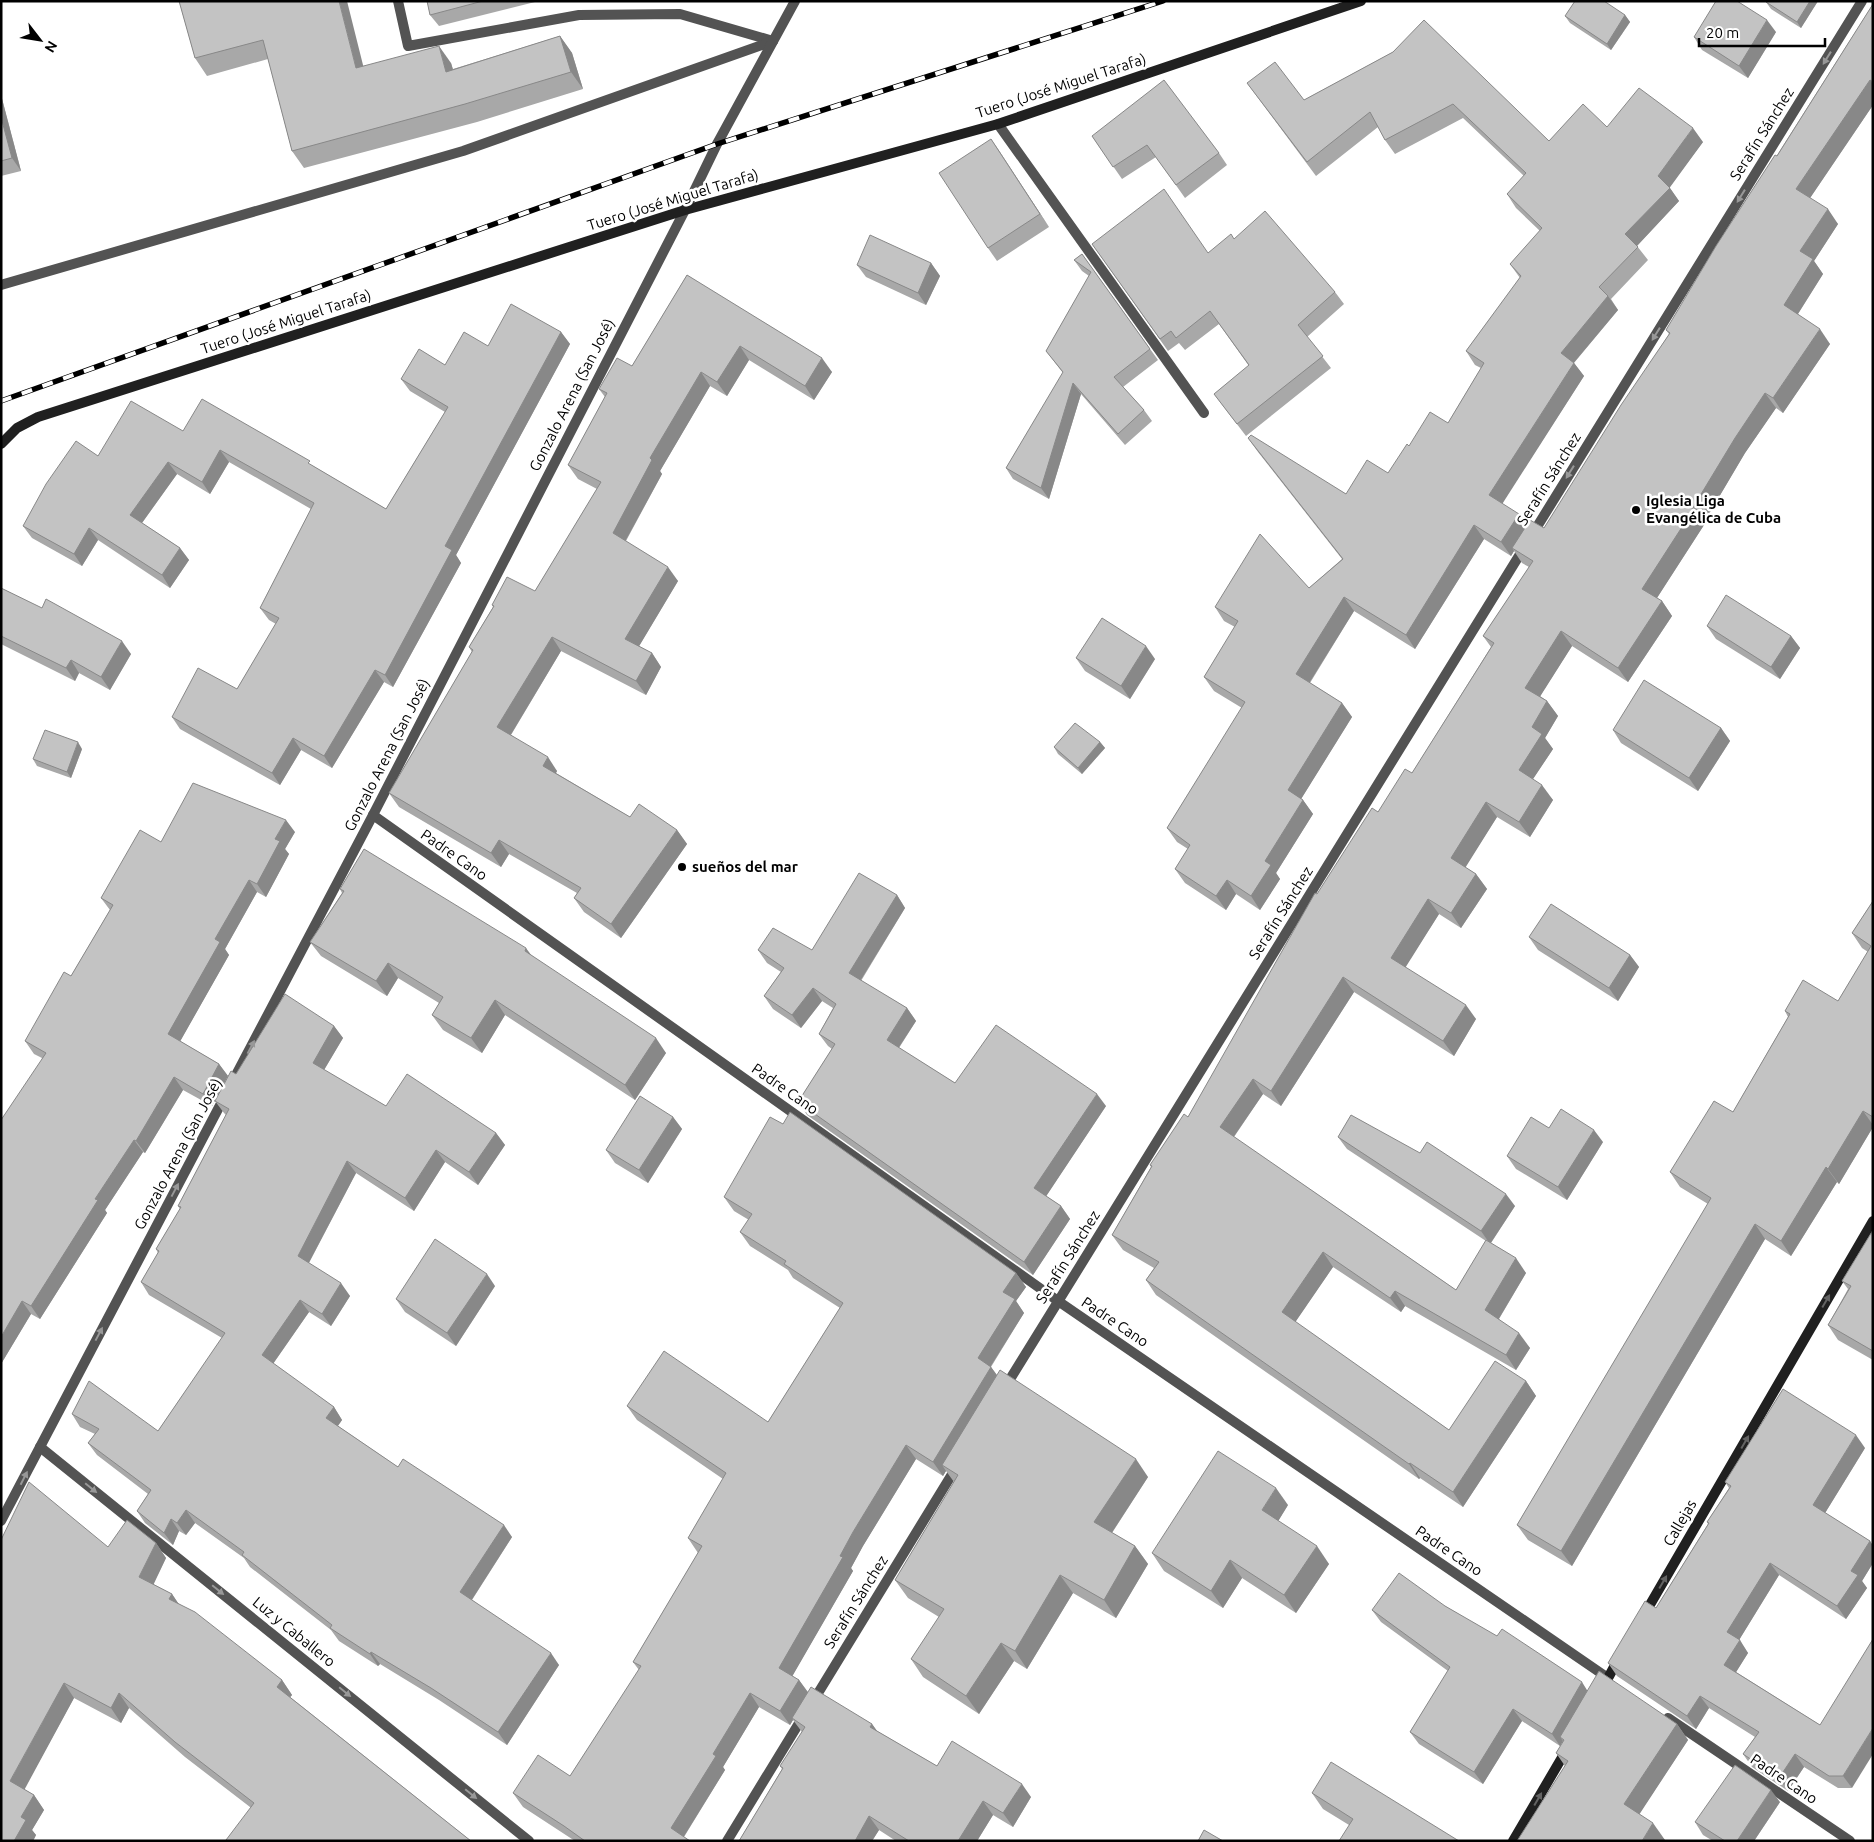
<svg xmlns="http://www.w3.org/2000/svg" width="1874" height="1842" font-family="Ubuntu,sans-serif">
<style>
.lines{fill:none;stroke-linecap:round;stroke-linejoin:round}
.service{stroke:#535353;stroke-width:10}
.minor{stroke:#535353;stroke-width:10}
.secondary{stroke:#202020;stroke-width:10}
.rail-casing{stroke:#000;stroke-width:5.5}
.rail{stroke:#fff;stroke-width:4;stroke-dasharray:11;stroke-linecap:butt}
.wall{fill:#a8a8a8}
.shaded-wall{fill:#888}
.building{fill:#c3c3c3;stroke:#888}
.oneway{fill:#989898}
.oneway2{fill:#636363}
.poi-dot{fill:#000;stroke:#fff;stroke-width:2}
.labels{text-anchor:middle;stroke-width:5;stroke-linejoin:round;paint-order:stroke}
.street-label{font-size:15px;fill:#000;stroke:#fff}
.poi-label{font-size:15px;font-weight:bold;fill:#000;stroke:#fff;text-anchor:start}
</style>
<rect width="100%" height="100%" fill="#fff"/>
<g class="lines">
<g class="service">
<path d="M398 1 408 46 579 15 680 14 773 41"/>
<path d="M998 124 1204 413"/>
</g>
<g class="minor">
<path d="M1 285 463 151 773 41"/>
<path d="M373 815 1058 1301 1608 1678"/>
<path d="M1004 1389 1862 1"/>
<path d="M40 1447 529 1841"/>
<path d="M1 1521 373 815 685 210 717 144 795 1"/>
<path d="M812 1703 957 1466"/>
<path d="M1668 1718 1850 1841"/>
<path d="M727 1841 804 1715"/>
</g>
<g class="secondary">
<path d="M1 444 17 428 38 417 685 210 998 124 1361 1"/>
<path d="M1644 1615 1873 1221"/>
<path d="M1602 1689 1619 1658"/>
<path d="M1513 1841 1567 1749"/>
</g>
<g class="rail-casing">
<path id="rail" d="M1 401 717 144 1163 1"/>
</g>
<use href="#rail" class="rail"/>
</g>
<g class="wall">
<path d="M179 1 363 66 451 63 453 69 560 36 572 53 583 89 477 122 304 168 292 151 268 59 207 76 195 58Z"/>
<path d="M427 1H539L439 26 430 15Z"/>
<path d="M1818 1 1801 28 1771 9 1766 2Z"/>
<path d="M1873 4V105L1810 198 1838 224 1814 261 1823 274 1798 314 1830 344 1783 413 1776 408 1745 453 1703 524 1704 525 1657 598 1662 601 1672 616 1628 682 1572 646 1540 696 1547 701 1558 716 1545 738 1553 749 1533 779 1553 800 1530 837 1497 817 1465 867 1476 874 1487 889 1461 928 1439 914 1405 967 1476 1019 1454 1056 1354 992 1281 1106 1263 1094 1234 1137 1456 1290 1486 1241 1347 1149 1338 1137 1515 1206 1491 1243 1526 1273 1499 1319 1530 1348 1516 1370 1405 1306 1401 1312 1333 1267 1295 1322 1449 1430 1526 1381 1536 1396 1463 1507 1420 1478 1419 1479 1156 1295 1146 1280 1154 1268 1123 1250 1112 1235 1151 1167 1150 1165 1188 1117 1317 894 1378 812 1412 773 1491 647 1483 636 1529 567 1522 563 1514 551 1511 556 1484 539 1415 649 1354 611 1310 683 1342 703 1352 717 1301 799 1303 800 1313 814 1276 873 1280 879 1260 910 1236 894 1226 910 1185 883 1175 869 1188 849 1177 842 1167 828 1242 708 1214 691 1204 677 1235 627 1224 621 1215 607 1309 588 1342 559 1258 452 1248 438 1346 494 1388 473 1409 446 1448 423 1481 368 1475 365 1466 351 1520 278 1510 264 1540 231 1516 208 1507 194 1524 176 1463 118 1395 154 1385 140 1378 127 1316 176 1247 83 1304 100 1393 52 1549 141 1607 127 1703 142 1669 187 1679 201 1637 246 1648 260 1611 299 1618 310 1574 363 1584 376 1502 503 1526 525 1544 528 1669 334 1666 330Z"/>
<path d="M1625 15 1630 22 1611 50 1570 23 1565 16Z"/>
<path d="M1776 32 1748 78 1702 50 1694 37Z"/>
<path d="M1 95 21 171 1 176Z"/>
<path d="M1092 136 1219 153 1227 165 1185 198 1156 157 1122 179Z"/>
<path d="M991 139 1049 227 997 261 988 248Z"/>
<path d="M1234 239 1335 292 1344 304 1307 337 1331 368 1246 436 1214 394 1249 366 1219 324 1185 350 1179 343 1168 351 1092 244 1208 253Z"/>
<path d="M1082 254 1158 360 1123 387 1144 410 1152 421 1125 445 1081 394 1049 499 1013 479 1006 468 1063 373 1046 351 1089 276 1082 271 1074 260Z"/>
<path d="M931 263 940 276 926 305 866 277 857 265Z"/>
<path d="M687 275 832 372 814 400 749 360 727 396 710 386 660 471 662 474 626 541 678 581 639 646 652 653 661 667 646 695 561 651 511 735 557 771 556 773 630 817 677 830 687 844 621 938 584 912 574 898 577 893 509 854 501 867 399 807 389 793 472 652 469 647 493 607 492 605 535 591 597 489 578 479 568 465 605 397 599 389 632 366Z"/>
<path d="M561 332 570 344 456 555 461 563 393 687 384 682 332 768 301 750 280 785 180 729 172 717 237 689 276 624 269 620 260 608 311 509 229 462 210 494 177 474 142 523 180 548 189 560 170 588 98 540 82 566 32 538 23 526 98 456 183 431 313 466 386 509 445 412 410 391 401 379 445 365 488 346Z"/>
<path d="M1 588 131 654 110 690 79 673 75 681 1 644Z"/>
<path d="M1707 626 1791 636 1800 648 1780 679 1716 639Z"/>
<path d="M1076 658 1155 659 1130 699 1085 671Z"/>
<path d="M1721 728 1730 741 1698 791 1621 743 1613 730Z"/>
<path d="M1100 742 1105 748 1082 774 1058 754 1054 747Z"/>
<path d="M82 749 71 778 37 766 33 759Z"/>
<path d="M295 832 285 849 289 854 266 897 257 892 225 949 229 955 180 1041 219 1064 228 1076 212 1106 183 1090 145 1153 143 1152 105 1210 107 1213 40 1319 31 1314 1 1364 42 1058 34 1054 25 1041 71 976 110 910 101 898 161 842Z"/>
<path d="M340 889 531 955 666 1053 635 1100 505 1015 482 1053 443 1030 432 1015 439 1003 398 978 387 996 321 956 310 942 342 893Z"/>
<path d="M897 895 905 908 861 981 907 1008 916 1021 899 1048 955 1083 1106 1106 1046 1196 1061 1206 1070 1219 1033 1275 807 1115 798 1102 832 1049 828 1046 819 1034 833 1008 822 1001 801 1028 773 1009 764 996 781 972 767 963 758 950H812Z"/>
<path d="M1873 901V1127L1839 1184 1837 1182 1791 1256 1765 1239 1572 1566 1528 1540 1517 1525 1708 1204 1680 1187 1670 1172 1733 1112 1788 1017 1785 1011 1838 1001 1868 952 1862 948 1852 933Z"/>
<path d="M1529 937 1630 955 1639 967 1618 1001 1538 950Z"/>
<path d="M334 1026 343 1038 324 1070 386 1106 496 1133 505 1145 478 1185 445 1162 414 1211 356 1173 309 1263 350 1296 331 1326 309 1312 273 1364 334 1407 342 1420 338 1426 398 1467 512 1537 472 1600 559 1665 507 1745 439 1700 380 1664 378 1666 339 1641 331 1630 250 1567 244 1558 195 1523 186 1535 179 1531 173 1545 145 1523 137 1511 148 1494 97 1455 88 1443 95 1434 80 1427 72 1414 158 1431 222 1338 149 1295 141 1282 158 1253 156 1249 180 1209 178 1206 226 1115 224 1113 215 1101 236 1074Z"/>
<path d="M673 1117 682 1129 648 1183 615 1163 606 1150Z"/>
<path d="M1603 1142 1567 1200 1516 1169 1507 1156Z"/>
<path d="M724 1197 1016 1273 1026 1287 1016 1301 1024 1313 991 1367 997 1375 1148 1477 1112 1533 1135 1546 1148 1564 1116 1618 1073 1593 1027 1669 1014 1661 979 1714 923 1677 911 1659 939 1617 908 1598 895 1580 954 1482 946 1471 943 1476 916 1459 863 1546 851 1568 853 1571 792 1676 799 1680 808 1692 872 1724 877 1731 937 1766 1031 1797 1013 1827 993 1815 977 1841H896L879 1830 872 1841H739L782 1769 780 1766 802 1732 793 1720 790 1725 759 1707 723 1767 725 1770 684 1837 690 1841H575L523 1807 513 1793 570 1776 639 1670 633 1662 698 1553 688 1538 723 1479 637 1420 627 1406 768 1422 840 1308 793 1278 788 1270 750 1246 740 1232 749 1220 734 1211Z"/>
<path d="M1873 1230V1360L1838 1340 1828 1325 1848 1289 1842 1281Z"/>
<path d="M495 1286 456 1346 405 1312 396 1299Z"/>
<path d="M1865 1448 1825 1513 1870 1541 1873 1546V1563L1862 1581 1867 1588 1846 1619 1779 1575 1739 1640 1748 1653 1736 1672 1820 1725 1852 1788H1838L1804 1767 1788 1791 1752 1767 1743 1754 1755 1737 1709 1708 1696 1729 1617 1676 1608 1663 1656 1608 1708 1524 1707 1522 1729 1488 1725 1482Z"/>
<path d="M1288 1505 1278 1521 1329 1564 1296 1613 1242 1578 1223 1608 1164 1571 1152 1553Z"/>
<path d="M156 1543 166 1558 153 1584 172 1594 178 1603 282 1680 292 1695 290 1697 471 1841 250 1807 185 1757 129 1708 121 1723 74 1698 24 1789 34 1795 44 1810 32 1830 36 1835 33 1841H1L108 1547Z"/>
<path d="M1445 1606 1587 1691 1677 1724 1688 1740 1639 1814 1665 1840 1565 1766 1556 1753 1563 1742V1741L1560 1746 1522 1721 1483 1784 1419 1744 1410 1732 1448 1671 1381 1622 1372 1610Z"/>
<path d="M1312 1793 1459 1841 1349 1825 1323 1809Z"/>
<path d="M1780 1802 1754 1841H1713L1703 1835 1695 1822Z"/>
</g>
<g class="shaded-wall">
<path d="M339 1H347L368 85 356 68Z"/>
<path d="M1810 1H1818L1801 28 1797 22Z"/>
<path d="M1625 15 1630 22 1611 50 1607 44Z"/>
<path d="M1767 20 1776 32 1748 78 1739 66Z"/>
<path d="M560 36 572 53 583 89 571 72Z"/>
<path d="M439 46 451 63 458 89 446 72Z"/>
<path d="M1870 80 1873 84V105L1806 204 1796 189Z"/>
<path d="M1 95 21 171 12 158 1 117Z"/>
<path d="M1693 128 1703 142 1668 190 1670 188 1679 201 1635 248 1625 234 1658 176Z"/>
<path d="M991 139 1000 152 1049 227 1040 214Z"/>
<path d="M1828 209 1838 224 1814 261 1823 274 1794 320 1784 305 1800 251Z"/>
<path d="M931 263 940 276 926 305 918 293Z"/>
<path d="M1608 296 1618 310 1571 366 1561 353Z"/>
<path d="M1820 329 1830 344 1783 413 1773 398Z"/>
<path d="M561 332 570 344 456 555 461 563 393 687 385 675 445 546Z"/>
<path d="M740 346 749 360 727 396 717 382Z"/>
<path d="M822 358 832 372 814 400 805 386Z"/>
<path d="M1574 363 1584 376 1499 509 1489 495Z"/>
<path d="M701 372 710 386 660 471 662 474 622 547 613 533 650 458Z"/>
<path d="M1073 383 1081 394 1049 499 1041 488Z"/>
<path d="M1765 393 1776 408 1745 453 1703 524 1704 525 1653 604 1642 589 1692 509 1735 438Z"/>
<path d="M220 450 229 462 210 494 202 482Z"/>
<path d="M168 462 177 474 139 527 130 515Z"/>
<path d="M1519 514 1528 527 1512 548 1514 551 1511 556 1501 542Z"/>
<path d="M1474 525 1484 539 1415 649 1406 635Z"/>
<path d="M89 528 98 540 82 566 74 554Z"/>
<path d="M180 548 189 560 170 588 162 575Z"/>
<path d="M668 567 678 581 635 653 625 639Z"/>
<path d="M1344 597 1354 611 1306 688 1296 674Z"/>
<path d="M1662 601 1672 616 1628 682 1618 668Z"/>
<path d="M1561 631 1572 646 1536 703 1525 688Z"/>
<path d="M1791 636 1800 648 1780 679 1771 667Z"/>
<path d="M552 637 561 651 507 741 497 727Z"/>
<path d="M122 641 131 654 110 690 101 677Z"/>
<path d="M1146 646 1155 659 1130 699 1121 686Z"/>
<path d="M652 653 661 667 646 695 636 681Z"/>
<path d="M71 660 79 673 75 681 66 668Z"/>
<path d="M375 670 384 682 332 768 324 756Z"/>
<path d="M1547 701 1558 716 1545 738 1553 749 1529 785 1519 770 1532 727Z"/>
<path d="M1342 703 1352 717 1298 804 1288 790Z"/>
<path d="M1721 728 1730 741 1698 791 1689 778Z"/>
<path d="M293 738 301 750 280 785 272 773Z"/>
<path d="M78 742 82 749 71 778 67 772Z"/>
<path d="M1100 742 1105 748 1082 774 1078 768Z"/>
<path d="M548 757 557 771 552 780 543 766Z"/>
<path d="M1542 785 1553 800 1530 837 1519 822Z"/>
<path d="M1303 800 1313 814 1276 873 1280 879 1260 910 1251 896 1265 861Z"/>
<path d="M1486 802 1497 817 1462 873 1451 858Z"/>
<path d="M286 820 295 832 285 849 289 854 266 897 257 884 275 839Z"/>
<path d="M677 830 687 844 621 938 611 924Z"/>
<path d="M499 840 509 854 501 867 491 853Z"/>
<path d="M1476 874 1487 889 1461 928 1451 913Z"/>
<path d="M249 880 257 892 225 949 229 955 177 1047 168 1034 215 939Z"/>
<path d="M1227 880 1236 894 1226 910 1216 896Z"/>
<path d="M897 895 905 908 857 986 849 973Z"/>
<path d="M1428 899 1439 914 1402 973 1391 958Z"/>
<path d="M526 948 537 963 525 951Z"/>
<path d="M1630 955 1639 967 1618 1001 1609 988Z"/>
<path d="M388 963 398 978 387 996 376 981Z"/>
<path d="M1343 977 1354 992 1281 1106 1271 1091Z"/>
<path d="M813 988 822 1001 801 1028 792 1015Z"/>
<path d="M495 1000 505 1015 482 1053 471 1038Z"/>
<path d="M1466 1005 1476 1019 1454 1056 1443 1041Z"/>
<path d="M907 1008 916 1021 895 1053 887 1040Z"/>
<path d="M334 1026 343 1038 321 1075 313 1063Z"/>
<path d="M656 1038 666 1053 635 1100 625 1085Z"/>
<path d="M219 1064 228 1076 212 1106 203 1094Z"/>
<path d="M174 1077 183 1090 145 1153 136 1141Z"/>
<path d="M1253 1079 1263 1094 1230 1142 1220 1127Z"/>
<path d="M1097 1094 1106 1106 1043 1201 1034 1188Z"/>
<path d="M1863 1111 1873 1125V1127L1839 1184 1828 1169Z"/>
<path d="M673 1117 682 1129 648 1183 639 1170Z"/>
<path d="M1594 1130 1603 1142 1567 1200 1558 1187Z"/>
<path d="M496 1133 505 1145 478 1185 469 1172Z"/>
<path d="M134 1140 143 1152 105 1210 107 1213 40 1319 31 1306 95 1199Z"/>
<path d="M436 1150 445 1162 414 1211 405 1198Z"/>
<path d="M347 1161 356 1173 306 1268 298 1256Z"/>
<path d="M1826 1167 1837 1182 1791 1256 1781 1241Z"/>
<path d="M1506 1194 1515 1206 1490 1244 1481 1231Z"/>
<path d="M1061 1206 1070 1219 1033 1275 1024 1262Z"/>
<path d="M1755 1224 1765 1239 1572 1566 1561 1551Z"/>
<path d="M1323 1252 1333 1267 1292 1327 1282 1312Z"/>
<path d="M1516 1258 1526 1273 1495 1325 1485 1310Z"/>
<path d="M1016 1273 1026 1287 1016 1301 1024 1313 987 1372 978 1358 1003 1292Z"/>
<path d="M487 1274 495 1286 456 1346 447 1333Z"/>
<path d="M341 1283 350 1296 331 1326 322 1314Z"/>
<path d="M1395 1291 1405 1306 1401 1312 1390 1298Z"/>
<path d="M300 1300 309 1312 270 1368 262 1355Z"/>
<path d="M22 1301 31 1314 1 1364V1337Z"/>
<path d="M1519 1333 1530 1348 1516 1370 1506 1355Z"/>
<path d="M991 1367 1001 1381 942 1465 946 1471 943 1476 933 1462Z"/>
<path d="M1526 1381 1536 1396 1463 1507 1453 1492Z"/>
<path d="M334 1407 342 1420 334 1431 326 1418Z"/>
<path d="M1856 1435 1865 1448 1822 1518 1813 1505Z"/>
<path d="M906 1445 916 1459 863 1546 851 1568 853 1571 789 1682 779 1668 853 1532Z"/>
<path d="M1136 1459 1148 1477 1107 1540 1094 1522Z"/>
<path d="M1410 1463 1420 1478 1419 1479 1409 1464Z"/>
<path d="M1276 1488 1288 1505 1274 1528 1262 1510Z"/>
<path d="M186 1510 195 1523 186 1535 177 1523Z"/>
<path d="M171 1519 179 1531 173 1545 164 1533Z"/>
<path d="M504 1525 512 1537 469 1604 460 1592Z"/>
<path d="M1870 1541 1873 1546V1563L1862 1581 1867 1588 1846 1619 1837 1606 1851 1571Z"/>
<path d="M156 1543 166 1558 150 1592 139 1577Z"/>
<path d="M1135 1546 1148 1564 1116 1618 1104 1600Z"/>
<path d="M1317 1546 1329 1564 1296 1613 1284 1595Z"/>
<path d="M1230 1560 1242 1578 1223 1608 1211 1591Z"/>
<path d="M1770 1563 1779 1575 1736 1645 1727 1632Z"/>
<path d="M1060 1575 1073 1593 1027 1669 1015 1651Z"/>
<path d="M172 1594 182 1609 169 1599Z"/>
<path d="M1740 1640 1748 1653 1733 1677 1724 1665Z"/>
<path d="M1001 1643 1014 1661 979 1714 966 1696Z"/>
<path d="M371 1652 380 1664 378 1666 370 1654Z"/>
<path d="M551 1653 559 1665 507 1745 498 1732Z"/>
<path d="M282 1680 292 1695 287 1701 277 1687Z"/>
<path d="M799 1680 809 1694 792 1718 793 1720 790 1725 780 1711Z"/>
<path d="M1582 1682 1590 1695 1560 1737 1563 1741 1560 1746 1552 1734Z"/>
<path d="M64 1683 74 1698 21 1796 10 1781Z"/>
<path d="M119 1693 129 1708 121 1723 111 1708Z"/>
<path d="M750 1693 759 1707 723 1767 725 1770 681 1841 671 1828 713 1754Z"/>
<path d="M1700 1696 1709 1708 1696 1729 1687 1716Z"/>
<path d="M1513 1709 1522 1721 1483 1784 1474 1772Z"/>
<path d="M872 1724 882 1738 870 1727Z"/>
<path d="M1677 1724 1688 1740 1635 1821 1624 1804Z"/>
<path d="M1873 1728V1754L1852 1788 1843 1776Z"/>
<path d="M1795 1754 1804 1767 1788 1791 1779 1778Z"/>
<path d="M1022 1784 1031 1797 1013 1827 1003 1813Z"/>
<path d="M1771 1790 1780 1802 1754 1841H1737Z"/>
<path d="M34 1795 44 1810 32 1830 36 1835 33 1841H14L21 1817Z"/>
<path d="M983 1801 993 1815 977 1841H958Z"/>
<path d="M869 1816 879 1830 872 1841H855Z"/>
<path d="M1653 1823 1665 1840 1664 1841H1642Z"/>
</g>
<g class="building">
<path d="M179 1H339L356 68 439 46 446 72 560 36 571 72 465 104 292 151 263 40 195 58Z"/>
<path d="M427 1H483L430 15Z"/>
<path d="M1575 1H1604L1625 15 1607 44 1565 16Z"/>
<path d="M1716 1H1737L1767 20 1739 66 1694 37Z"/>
<path d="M1767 1H1810L1797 22 1766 2Z"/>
<path d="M1873 4V82L1870 80 1796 189 1828 209 1800 251 1813 259 1784 305 1820 329 1773 398 1765 393 1735 438 1692 509 1693 510 1642 589 1662 601 1618 668 1561 631 1525 688 1547 701 1532 727 1542 734 1519 770 1542 785 1519 822 1486 802 1451 858 1476 874 1451 913 1428 899 1391 958 1466 1005 1443 1041 1343 977 1271 1091 1253 1079 1220 1127 1456 1290 1486 1240 1516 1258 1485 1310 1519 1333 1506 1355 1395 1291 1390 1298 1323 1252 1282 1312 1449 1430 1495 1361 1526 1381 1453 1492 1410 1463 1409 1464 1146 1280 1159 1262 1112 1235 1152 1166 1150 1165 1184 1114 1188 1117 1315 893 1317 894 1372 808 1378 812 1405 769 1412 773 1494 643 1483 636 1533 561 1512 548 1530 520 1544 528 1621 405 1670 333 1666 330 1716 246 1775 155 1777 156Z"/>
<path d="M1424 20 1549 141 1583 104 1607 127 1639 88 1693 128 1658 176 1670 188 1625 234 1638 247 1599 287 1608 296 1561 353 1574 363 1489 495 1519 514 1501 542 1474 525 1406 635 1344 597 1296 674 1342 703 1288 790 1303 800 1265 861 1271 865 1251 896 1227 880 1216 896 1175 869 1190 845 1167 828 1245 702 1204 677 1238 621 1215 607 1260 534 1309 588 1343 559 1248 438 1251 435 1346 494 1367 460 1388 473 1407 444 1409 446 1430 412 1448 423 1484 363 1466 351 1521 276 1510 264 1542 228 1507 194 1526 173 1453 104 1385 140 1370 112 1307 162 1247 83 1275 62 1304 100 1393 52Z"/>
<path d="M1164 80 1219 153 1176 185 1147 145 1113 167 1092 136Z"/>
<path d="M1 117 12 158 1 161Z"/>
<path d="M991 139 1040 214 988 248 939 173Z"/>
<path d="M1164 189 1208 253 1231 234 1234 239 1265 211 1335 292 1298 325 1323 356 1237 424 1214 394 1249 365 1210 311 1176 338 1171 331 1160 339 1092 244Z"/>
<path d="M870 235 931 263 918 293 857 265Z"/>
<path d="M1082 254 1150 349 1114 377 1144 410 1118 434 1073 383 1041 488 1006 468 1063 372 1046 351 1091 272 1074 260Z"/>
<path d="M687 275 822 358 805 386 740 346 717 382 701 372 650 458 652 460 613 533 668 567 625 639 652 653 636 681 552 637 497 727 548 757 543 766 630 817 639 804 677 830 611 924 574 898 581 888 499 840 491 853 389 793 473 650 469 647 494 606 492 605 507 577 535 591 601 482 568 465 607 393 599 389 617 358 632 366Z"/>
<path d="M511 304 561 332 445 546 452 550 385 675 375 670 324 756 293 738 272 773 172 717 198 668 237 689 279 618 260 608 314 503 220 450 202 482 168 462 130 515 180 548 162 575 89 528 74 554 23 526 46 484 76 441 98 456 131 401 183 431 202 399 310 461 308 463 386 509 448 407 401 379 419 349 445 365 464 332 488 346Z"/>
<path d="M1 588 42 608 46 599 122 641 101 677 71 660 66 668 1 636Z"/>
<path d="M1726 595 1791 636 1771 667 1707 626Z"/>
<path d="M1102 618 1146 646 1121 686 1076 658Z"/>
<path d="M1644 680 1721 728 1689 778 1613 730Z"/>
<path d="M1075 723 1100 742 1078 768 1054 747Z"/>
<path d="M45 730 78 742 67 772 33 759Z"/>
<path d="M193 783 286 820 275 839 280 841 257 884 249 880 215 939 220 942 168 1034 219 1064 203 1094 174 1077 136 1141 134 1140 95 1199 98 1200 31 1306 22 1301 1 1337V1120L46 1053 25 1041 64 972 71 976 113 905 101 898 140 830 161 842Z"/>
<path d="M364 849 526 948 525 951 656 1038 625 1085 495 1000 471 1038 432 1015 443 997 388 963 376 981 310 942 344 891 340 889Z"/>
<path d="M859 873 897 895 849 973 907 1008 887 1040 955 1083 996 1025 1097 1094 1034 1188 1061 1206 1024 1262 798 1102 835 1044 819 1034 836 1004 813 988 792 1015 764 996 784 968 758 950 773 928 812 950Z"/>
<path d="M1873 901V1117L1863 1111 1828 1169 1826 1167 1781 1241 1755 1224 1561 1551 1517 1525 1711 1198 1670 1172 1714 1101 1733 1112 1790 1014 1785 1011 1803 980 1838 1001 1871 946 1852 933Z"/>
<path d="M1551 904 1630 955 1609 988 1529 937Z"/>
<path d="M285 994 334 1026 313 1063 386 1106 407 1074 496 1133 469 1172 436 1150 405 1198 347 1161 298 1256 341 1283 322 1314 300 1300 262 1355 334 1407 326 1418 398 1467 403 1459 504 1525 460 1592 551 1653 498 1732 431 1688 371 1652 370 1654 330 1628 332 1625 242 1555 244 1552 186 1510 177 1523 171 1519 164 1533 137 1511 151 1490 88 1443 99 1429 72 1414 89 1381 158 1431 225 1333 141 1282 159 1251 156 1249 181 1207 178 1206 229 1109 215 1101 231 1071 236 1074Z"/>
<path d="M640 1096 673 1117 639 1170 606 1150Z"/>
<path d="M1561 1109 1594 1130 1558 1187 1507 1156 1531 1117 1549 1128Z"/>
<path d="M790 1112 1016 1273 1003 1292 1015 1299 978 1358 991 1367 933 1462 906 1445 853 1532 840 1556 843 1557 779 1668 799 1680 780 1711 750 1693 713 1754 716 1756 671 1828 690 1841H585L564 1826 513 1793 538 1755 570 1776 641 1666 633 1662 702 1546 688 1538 726 1473 627 1406 664 1351 768 1422 843 1303 784 1264 786 1261 740 1232 752 1214 724 1197 770 1117 783 1124Z"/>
<path d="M1351 1115 1420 1153 1427 1142 1506 1194 1481 1231 1338 1137Z"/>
<path d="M1873 1230V1351L1828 1325 1851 1286 1842 1281Z"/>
<path d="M435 1239 487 1274 447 1333 396 1299Z"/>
<path d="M1000 1370 1136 1459 1094 1522 1135 1546 1104 1600 1060 1575 1015 1651 1001 1643 966 1696 911 1659 944 1609 895 1580 958 1475 942 1465Z"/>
<path d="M1783 1389 1856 1435 1813 1505 1870 1541 1851 1571 1858 1575 1837 1606 1770 1563 1727 1632 1740 1640 1724 1665 1820 1725 1873 1639V1728L1843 1776H1829L1795 1754 1779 1778 1743 1754 1759 1732 1700 1696 1687 1716 1608 1663 1645 1601 1656 1608 1709 1523 1707 1522 1731 1486 1725 1482Z"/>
<path d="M1218 1451 1276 1488 1262 1510 1317 1546 1284 1595 1230 1560 1211 1591 1152 1553Z"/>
<path d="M29 1482 108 1547 127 1520 156 1543 139 1577 172 1594 169 1599 195 1612 282 1680 277 1687 471 1841H227L226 1840 254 1803 175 1742 119 1693 111 1708 64 1683 10 1781 34 1795 21 1817 26 1820 14 1841H1V1540Z"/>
<path d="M1399 1573 1445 1606 1497 1636 1502 1629 1582 1682 1552 1734 1513 1709 1474 1772 1410 1732 1450 1667 1372 1610Z"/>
<path d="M1599 1671 1677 1724 1624 1804 1653 1823 1642 1841H1517L1568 1761 1556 1753 1564 1740 1560 1737Z"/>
<path d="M811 1687 872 1724 870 1727 937 1766 952 1741 1022 1784 1003 1813 983 1801 958 1841H909L869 1816 855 1841H739L783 1768 780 1766 805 1727 792 1718Z"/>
<path d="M1331 1762 1459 1841H1339L1353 1819 1312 1793Z"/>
<path d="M1735 1765 1771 1790 1737 1841H1725L1695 1822Z"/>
<path d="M1204 1830 1223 1841H1198Z"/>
</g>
<defs><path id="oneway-solid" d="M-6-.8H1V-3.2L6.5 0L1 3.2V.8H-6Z" transform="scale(1.25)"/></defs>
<g class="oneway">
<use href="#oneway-solid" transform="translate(1827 58) rotate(122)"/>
<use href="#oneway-solid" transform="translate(1741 196) rotate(122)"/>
<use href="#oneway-solid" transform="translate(1656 334) rotate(122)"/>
<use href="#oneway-solid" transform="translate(1570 472) rotate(122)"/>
<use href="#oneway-solid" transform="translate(251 1047) rotate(-62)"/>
<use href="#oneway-solid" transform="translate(175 1190) rotate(-62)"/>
<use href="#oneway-solid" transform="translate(99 1334) rotate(-62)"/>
<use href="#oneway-solid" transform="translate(24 1478) rotate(-63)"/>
<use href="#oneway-solid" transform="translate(91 1488) rotate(39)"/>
<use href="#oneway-solid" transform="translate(218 1590) rotate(39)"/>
<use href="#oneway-solid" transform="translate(345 1692) rotate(39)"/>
<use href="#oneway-solid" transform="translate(471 1794) rotate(39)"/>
</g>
<g class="oneway2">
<use href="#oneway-solid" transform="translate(1826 1301) rotate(-60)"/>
<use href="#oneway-solid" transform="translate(1745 1442) rotate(-60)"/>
<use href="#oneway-solid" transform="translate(1663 1582) rotate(-60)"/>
<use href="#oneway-solid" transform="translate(1538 1799) rotate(-60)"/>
</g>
<g class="poi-dot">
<circle cx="1636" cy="510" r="5"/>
<circle cx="682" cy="867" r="5"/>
</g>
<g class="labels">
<g class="street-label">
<text transform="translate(1061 86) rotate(-18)" y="5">Tuero (José Miguel Tarafa)</text>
<text transform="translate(1762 134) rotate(-58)" y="5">Serafín Sánchez</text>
<text transform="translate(673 200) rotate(-17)" y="5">Tuero (José Miguel Tarafa)</text>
<text transform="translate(286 322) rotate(-18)" y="5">Tuero (José Miguel Tarafa)</text>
<text transform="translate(572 395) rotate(-63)" y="5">Gonzalo Arena (San José)</text>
<text transform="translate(1549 479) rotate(-58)" y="5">Serafín Sánchez</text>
<text transform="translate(387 755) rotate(-63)" y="5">Gonzalo Arena (San José)</text>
<text transform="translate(454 855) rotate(35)" y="5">Padre Cano</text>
<text transform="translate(1281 913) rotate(-58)" y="5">Serafín Sánchez</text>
<text transform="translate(785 1089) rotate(35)" y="5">Padre Cano</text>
<text transform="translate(178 1154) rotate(-62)" y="5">Gonzalo Arena (San José)</text>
<text transform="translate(1068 1257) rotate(-58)" y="5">Serafín Sánchez</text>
<text transform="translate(1115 1322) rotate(34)" y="5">Padre Cano</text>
<text transform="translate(1680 1523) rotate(-60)" y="5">Callejas</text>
<text transform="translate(1449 1551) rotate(34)" y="5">Padre Cano</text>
<text transform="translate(856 1602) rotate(-58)" y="5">Serafín Sánchez</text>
<text transform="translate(294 1632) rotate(39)" y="5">Luz y Caballero</text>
<text transform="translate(1784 1779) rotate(34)" y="5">Padre Cano</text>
</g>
<g class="poi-label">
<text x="1646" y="506">Iglesia Liga<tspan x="1646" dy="17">Evangélica de Cuba</tspan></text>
<text x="692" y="872">sueños del mar</text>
</g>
</g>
<rect width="1874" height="1842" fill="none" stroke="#000000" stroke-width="5"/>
<g transform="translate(40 40) rotate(121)" stroke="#ffffff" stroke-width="4" paint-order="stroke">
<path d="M0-4L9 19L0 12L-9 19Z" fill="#000000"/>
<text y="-8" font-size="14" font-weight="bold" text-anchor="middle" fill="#000000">N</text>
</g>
<path d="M1699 38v8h126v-8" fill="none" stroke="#000000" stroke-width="2.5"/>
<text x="1706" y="38" font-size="15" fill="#000000" stroke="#ffffff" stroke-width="4" paint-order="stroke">20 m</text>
</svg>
